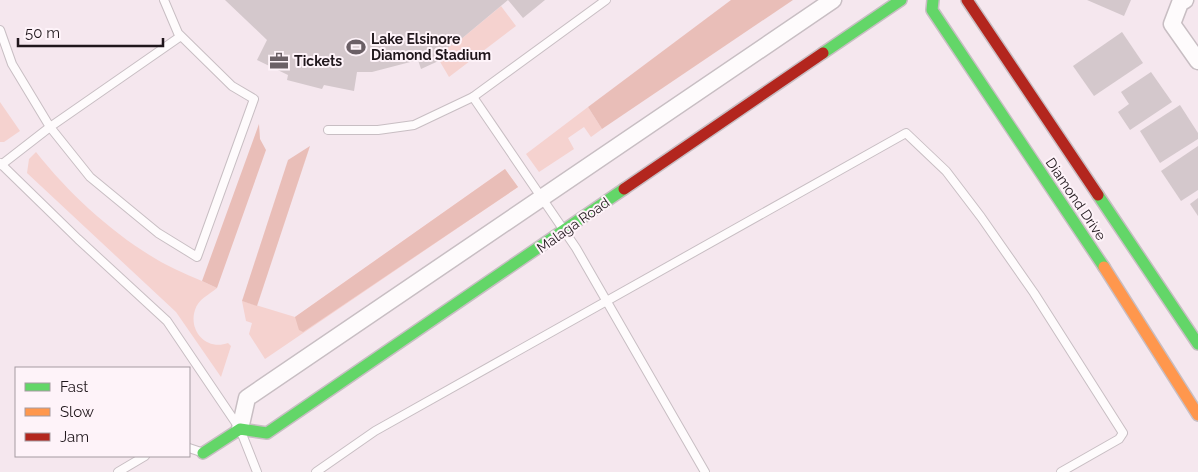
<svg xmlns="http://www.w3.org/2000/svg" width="1198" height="472" font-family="Raleway,sans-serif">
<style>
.green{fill:#f5d2cf}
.forest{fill:#e9beb8}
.building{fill:#d4c8cc}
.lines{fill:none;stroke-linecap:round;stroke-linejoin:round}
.lane-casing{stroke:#c8bec3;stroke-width:10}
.street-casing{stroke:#c8bec3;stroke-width:19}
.fast-casing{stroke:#c8bec3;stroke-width:14}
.slow-casing{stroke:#c8bec3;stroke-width:14}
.jam-casing{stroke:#c8bec3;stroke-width:14}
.lane{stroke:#fefbfc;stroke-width:8}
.street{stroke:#fefbfc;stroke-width:16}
.fast{stroke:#63d668;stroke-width:11}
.slow{stroke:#ff974d;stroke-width:11}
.jam{stroke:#b3261e;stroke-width:11}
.labels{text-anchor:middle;stroke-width:4;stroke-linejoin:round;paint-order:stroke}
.poi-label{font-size:14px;font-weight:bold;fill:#20171c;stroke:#fef3f9;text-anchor:start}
.street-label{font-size:14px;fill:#20171c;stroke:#fef3f9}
</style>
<rect width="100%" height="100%" fill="#f5e7ee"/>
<g class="green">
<path d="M501 6 516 26 449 77 439 60 445 58 442 51 460 40Z"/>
<path d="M0 102 20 131 4 142H0Z"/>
<path d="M588 107 602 129 591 137 584 127 568 138 574 149 539 172 526 154Z"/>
<path d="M36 152C70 195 114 235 161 262 179 272 199 279 217 288 209 295 198 299 195 310 188 331 207 351 228 343L231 346 221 377 176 312 27 173 29 159Z"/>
<path d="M505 169 518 187 265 359 249 334 252 323 246 321 242 301 295 317Z"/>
</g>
<g class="forest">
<path d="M731 0H793L602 129 588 107Z"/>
<path d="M259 124 260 139 266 150 217 288 202 281Z"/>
<path d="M310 146 257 306 242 301 288 160Z"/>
<path d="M505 169 518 187 303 332 299 330 295 317Z"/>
</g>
<g class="building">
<path d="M225 0H545L523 18 508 0 460 40 442 51 445 58 421 69 418 60 372 72H357L354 91 324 85 322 89 287 80 288 75 257 60 267 40Z"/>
<path d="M1087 0H1131L1124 16Z"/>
<path d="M1122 32 1143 63 1094 96 1073 66Z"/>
<path d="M1151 72 1172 102 1130 130 1118 112 1129 104 1121 92Z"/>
<path d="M1180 105 1198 133V139L1160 163 1140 131Z"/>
<path d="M1198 146V190L1181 201 1161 171Z"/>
<path d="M1198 198V216L1190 204Z"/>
</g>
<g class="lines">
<g class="lane-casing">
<g id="lane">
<path d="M164 0 178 33 232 86 254 99 197 257 158 233 90 177 50 127 181 36"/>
<path d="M0 30 12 64 50 127 1 165"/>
<path d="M473 97 606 0"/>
<path d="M328 130H378L414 125 473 97 576 248 705 472"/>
<path d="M0 163 78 239 167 321 240 429 257 472"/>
<path d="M189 448 201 452"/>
<path d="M118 472 145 456"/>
<path d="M316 472 375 431 906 133 946 171 981 217 1034 293 1123 433 1119 439 1061 472"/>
</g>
</g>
<g class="street-casing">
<g id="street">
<path d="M1185 0 1180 3 1172 24 1198 61"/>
<path d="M240 429 247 398 833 0"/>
</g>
</g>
<g class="fast-casing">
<g id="fast">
<path d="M933 0 932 10 1104 267"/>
<path d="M823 53 901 0"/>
<path d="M1098 195 1198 344"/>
<path d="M203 453 240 429 267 433 624 189"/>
</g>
</g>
<g class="slow-casing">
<path id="slow" d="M1104 267 1198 415"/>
</g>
<g class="jam-casing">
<g id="jam">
<path d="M967 0 1098 195"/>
<path d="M624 189 823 53"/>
</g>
</g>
<use href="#lane" class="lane"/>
<use href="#street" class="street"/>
<use href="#fast" class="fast"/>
<use href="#slow" class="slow"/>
<use href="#jam" class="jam"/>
</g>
<defs>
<g id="stadium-bare" transform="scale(1.5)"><path d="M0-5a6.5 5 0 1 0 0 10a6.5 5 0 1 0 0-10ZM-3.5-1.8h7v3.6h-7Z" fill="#6b6066" stroke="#fef3f9" stroke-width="2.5" paint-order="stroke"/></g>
<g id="office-bare" transform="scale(1.5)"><path d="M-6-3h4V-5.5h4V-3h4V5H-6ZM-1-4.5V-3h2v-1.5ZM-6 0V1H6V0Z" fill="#6b6066" stroke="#fef3f9" stroke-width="2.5" paint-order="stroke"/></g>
</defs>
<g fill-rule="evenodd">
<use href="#stadium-bare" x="356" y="47"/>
<use href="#office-bare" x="279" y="61"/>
</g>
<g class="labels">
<g class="poi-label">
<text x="371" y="44">Lake Elsinore<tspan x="371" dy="16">Diamond Stadium</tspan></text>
<text x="294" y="66">Tickets</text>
</g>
<g class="street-label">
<text transform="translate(1076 199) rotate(56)" y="5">Diamond Drive</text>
<text transform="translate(573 225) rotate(-35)" y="5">Malaga Road</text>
</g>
</g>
<rect x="15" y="367" width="175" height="90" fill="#fef3f9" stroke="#a59ba1"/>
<rect x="25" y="383" width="25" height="8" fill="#63d668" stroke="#a59ba1"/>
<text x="60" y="392" font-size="15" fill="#20171c">Fast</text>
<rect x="25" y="408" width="25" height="8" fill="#ff974d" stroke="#a59ba1"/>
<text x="60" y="417" font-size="15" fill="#20171c">Slow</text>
<rect x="25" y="433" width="25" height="8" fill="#b3261e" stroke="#a59ba1"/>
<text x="60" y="442" font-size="15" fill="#20171c">Jam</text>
<path d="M18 38v8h145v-8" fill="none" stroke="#20171c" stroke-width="2.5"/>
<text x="25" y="38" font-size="15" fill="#20171c" stroke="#fef3f9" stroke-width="4" paint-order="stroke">50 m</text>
</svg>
